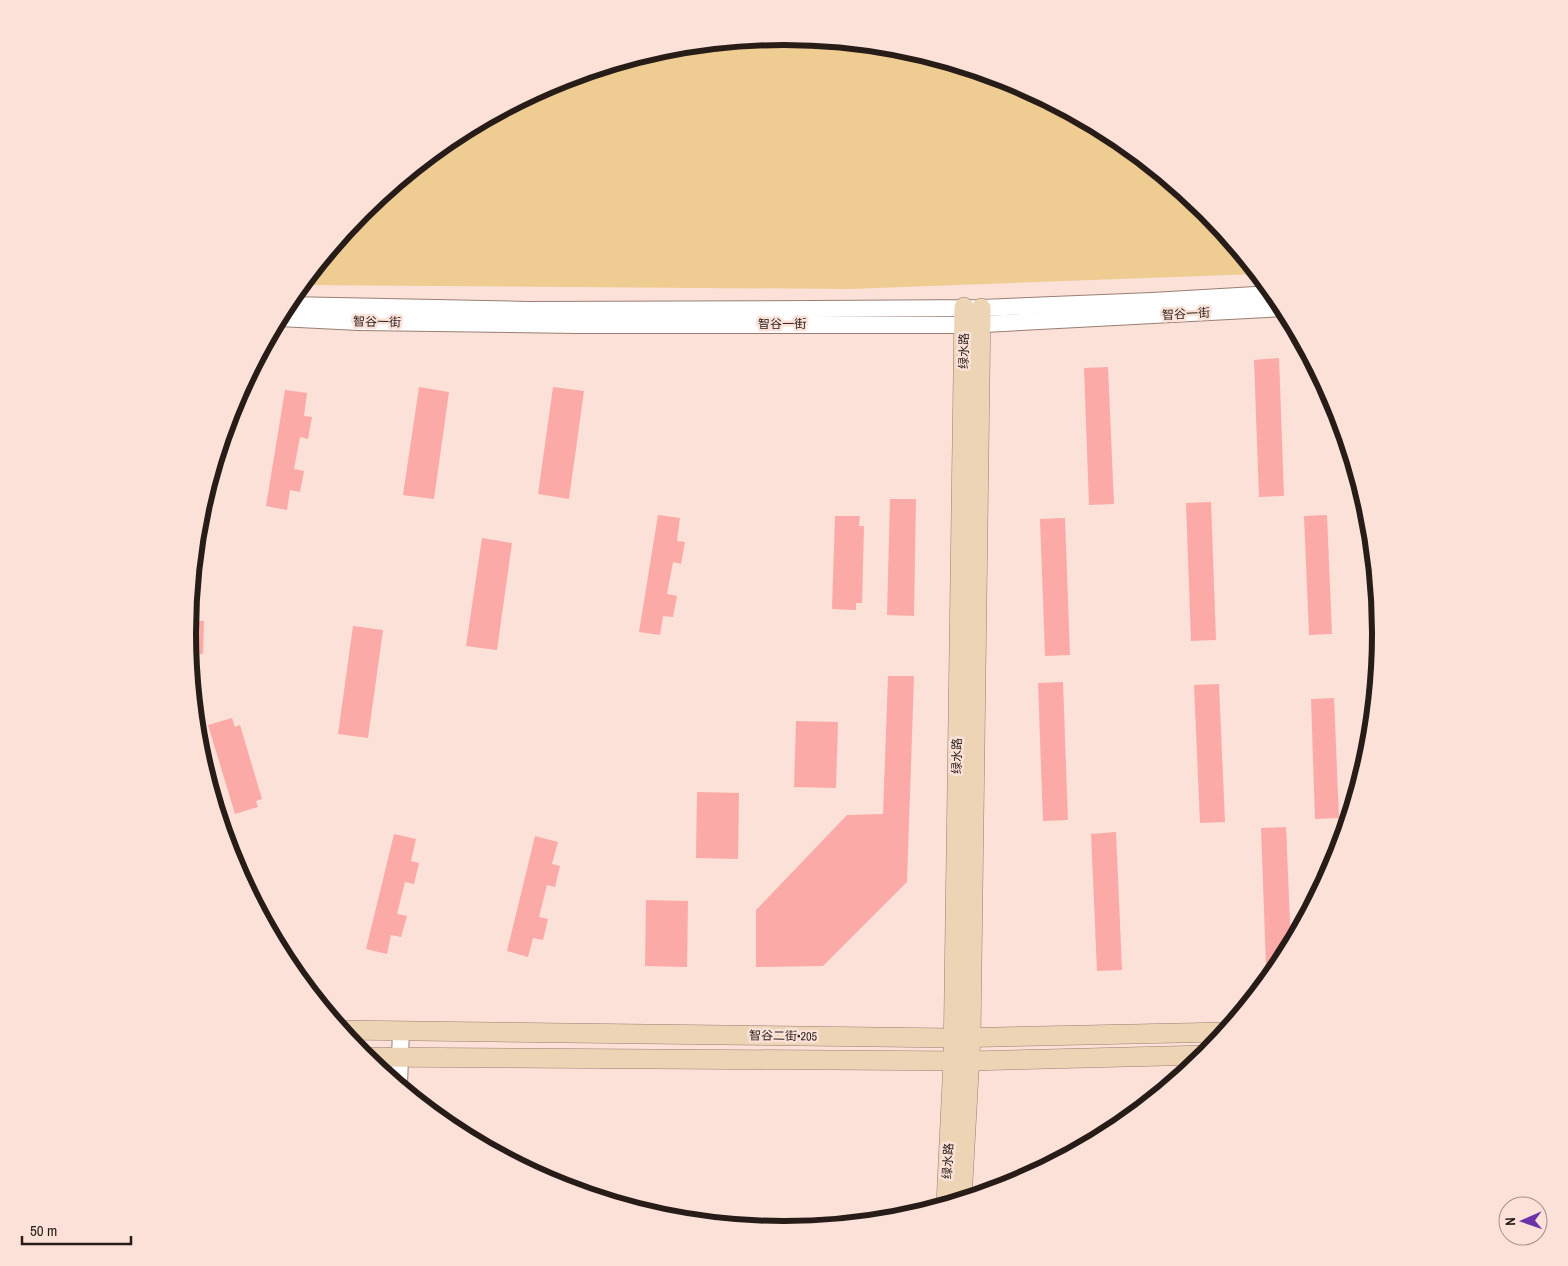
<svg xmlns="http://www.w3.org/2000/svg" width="1568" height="1266" font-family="'Archivo Narrow','Noto Sans SC',sans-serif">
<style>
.green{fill:#eecc92}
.building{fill:#fbaaa7}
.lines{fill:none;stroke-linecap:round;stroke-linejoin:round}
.tertiary-casing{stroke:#9a7e73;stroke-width:18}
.secondary-casing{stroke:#9a7e73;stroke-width:20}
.tertiary{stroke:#fff;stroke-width:16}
.secondary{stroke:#edd4b5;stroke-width:19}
.labels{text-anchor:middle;stroke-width:5;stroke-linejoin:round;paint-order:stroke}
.street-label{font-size:12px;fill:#271c18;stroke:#fbe1d8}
.rim{fill:none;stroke:#271c18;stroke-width:6}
</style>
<rect width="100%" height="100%" fill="#fbe1d8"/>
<path class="green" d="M784 36 901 48 1013 82 1116 137 1206 211 1257 274 849 289 301 285 362 211 453 137 556 82 668 48Z"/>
<g class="building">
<path d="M1279 358 1284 496 1259 497 1254 360Z"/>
<path d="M1108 367 1114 504 1089 505 1084 368Z"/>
<path d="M419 387 449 392 434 499 403 495Z"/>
<path d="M553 387 584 391 569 499 538 494Z"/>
<path d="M285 390 307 393 304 416 312 417 308 439 300 437 294 469 304 471 300 492 290 490 287 510 266 506Z"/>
<path d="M890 499H916L914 616 887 615Z"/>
<path d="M1211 502 1216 640 1191 641 1186 503Z"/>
<path d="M658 515 680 518 677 541 685 542 681 564 673 562 667 594 677 596 673 617 663 616 660 635 639 632Z"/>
<path d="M1327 515 1332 634 1309 635 1304 516Z"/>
<path d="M835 516H860L859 526H864L862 603H856V610L832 609Z"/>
<path d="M1065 518 1070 655 1045 656 1040 519Z"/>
<path d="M482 538 512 543 497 650 466 646Z"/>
<path d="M188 621H204L203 654H189L187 633Z"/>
<path d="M353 626 383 630 368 738 338 734Z"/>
<path d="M888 676H914L907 882 823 966 756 967V910L847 815 883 814Z"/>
<path d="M1063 682 1068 820 1043 821 1038 683Z"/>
<path d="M1219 684 1225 822 1200 823 1194 685Z"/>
<path d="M1334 698 1339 818 1315 819 1311 699Z"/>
<path d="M232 718 235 727 240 725 262 799 256 801 258 807 235 814 208 725Z"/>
<path d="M796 721 838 722 836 788 794 787Z"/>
<path d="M697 792 739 793 738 859 696 858Z"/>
<path d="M1286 827 1291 945 1280 965H1266L1261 828Z"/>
<path d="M1116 832 1122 970 1097 971 1091 834Z"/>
<path d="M394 834 416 839 411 861 419 863 414 884 405 882 397 914 407 916 401 937 391 935 387 954 366 949Z"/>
<path d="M535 836 558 842 552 864 560 866 555 887 547 885 539 917 548 919 543 940 533 938 528 957 507 951Z"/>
<path d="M646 900 688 901 687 967 645 966Z"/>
</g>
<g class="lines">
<g class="tertiary-casing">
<g id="tertiary">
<path d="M286 305 529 310 814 309 981 308 1152 301 1274 294"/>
<path d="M279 318 359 322 578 325H965L1284 308"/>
<path d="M399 1085 401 1030"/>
</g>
</g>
<g class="secondary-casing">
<g id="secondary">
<path d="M342 1030 952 1038 1225 1032"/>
<path d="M365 1057 970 1061 1206 1055"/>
<path d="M962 1200 971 1037 981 308"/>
<path d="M946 1204 953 1061 964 307"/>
</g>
</g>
<use href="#tertiary" class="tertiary"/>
<use href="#secondary" class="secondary"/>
</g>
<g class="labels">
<g class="street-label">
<text transform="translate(1186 314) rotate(-3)" y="4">智谷一街</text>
<text transform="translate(377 322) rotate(1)" y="4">智谷一街</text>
<text x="782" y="328">智谷一街</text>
<text transform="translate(964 351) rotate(-89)" y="4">绿水路</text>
<text transform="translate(957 756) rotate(-89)" y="4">绿水路</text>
<text transform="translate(783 1036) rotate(1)" y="4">智谷二街•205</text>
<text transform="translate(948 1161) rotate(-87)" y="4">绿水路</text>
</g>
</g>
<path d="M0 0H1568V1266H0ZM196 633a588 588 0 1 1 1176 0a588 588 0 1 1-1176 0Z" fill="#fbe1d8" fill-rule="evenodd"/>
<path class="rim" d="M196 633a588 588 0 1 1 1176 0a588 588 0 1 1-1176 0Z"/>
<g transform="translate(1523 1221) rotate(268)"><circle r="24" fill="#fbe1d8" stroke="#a6928b"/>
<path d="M0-4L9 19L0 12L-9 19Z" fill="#6e32a8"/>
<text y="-8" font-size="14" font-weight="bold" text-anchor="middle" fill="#271c18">N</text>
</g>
<path d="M22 1236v8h109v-8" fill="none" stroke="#271c18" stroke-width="2.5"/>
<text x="30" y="1236" font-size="15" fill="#271c18" stroke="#fbe1d8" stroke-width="4" paint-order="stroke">50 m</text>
</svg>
